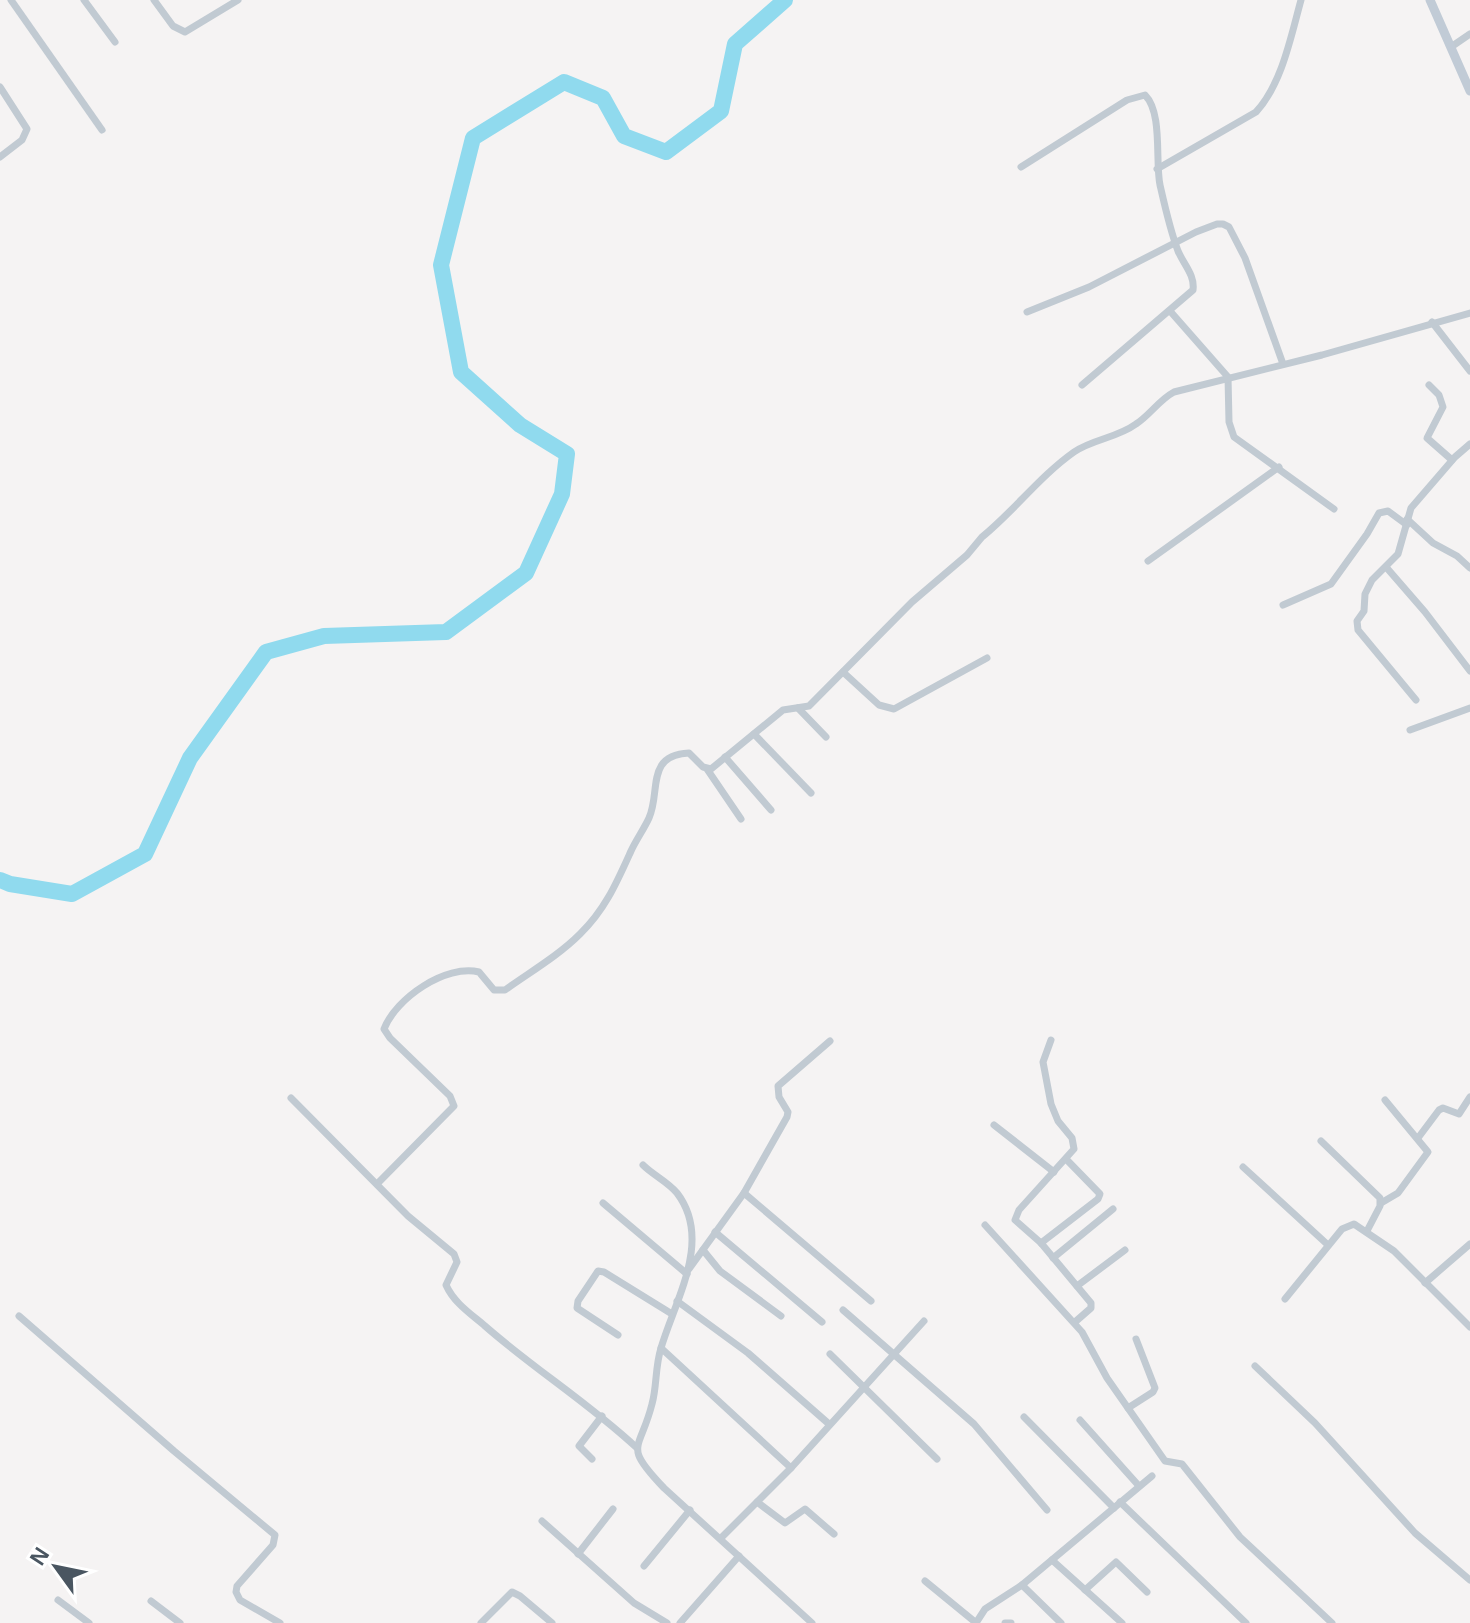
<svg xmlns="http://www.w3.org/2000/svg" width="1470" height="1623" font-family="Arial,sans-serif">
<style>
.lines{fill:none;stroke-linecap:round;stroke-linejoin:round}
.river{stroke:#90daee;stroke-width:16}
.street{stroke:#c1cad2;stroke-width:7}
.secondary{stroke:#c1cbd6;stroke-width:9}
</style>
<rect width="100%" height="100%" fill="#f5f3f3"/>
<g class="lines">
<path class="river" d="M0 880 10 884 72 894 145 854 190 758 266 652 324 636 446 632 526 573 562 494 567 454 520 425 461 372 441 265 473 138 564 82 603 98 624 136 666 152 721 111 735 44 785 0"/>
<g class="street">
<path d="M11 0 102 130"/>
<path d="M84 0 115 42"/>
<path d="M154 0 173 26 185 32 238 0"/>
<path d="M1451 47 1470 34"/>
<path d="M0 87 27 129 22 140 0 157"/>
<path d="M1021 167 1127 100 1145 95C1163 113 1155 161 1160 185 1165 207 1170 230 1178 251 1184 265 1195 275 1193 290L1082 385"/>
<path d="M1157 169 1256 112C1282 84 1291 36 1301 0"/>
<path d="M1170 311 1228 377 1229 422 1234 437 1334 509"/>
<path d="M1027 312 1089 287 1196 232 1217 224H1223L1229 227 1245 258 1283 364"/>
<path d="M1432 322 1470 371"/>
<path d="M1429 385 1439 395 1443 407 1427 438 1452 460"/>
<path d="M1407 519 1433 543 1457 556 1470 568"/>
<path d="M1148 561 1279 467"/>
<path d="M1386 567 1425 612 1470 671"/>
<path d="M1283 605 1331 584 1367 534 1379 513 1388 511 1407 525"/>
<path d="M843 672 879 705 894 709 987 658"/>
<path d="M1416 700 1358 630 1357 621 1364 611 1365 594 1372 580 1398 554 1411 508 1455 457 1470 444"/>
<path d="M798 708 826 737"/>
<path d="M1410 730 1470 708"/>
<path d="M754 734 811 793"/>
<path d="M725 757 771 810"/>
<path d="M707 769 741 819"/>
<path d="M1051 1040 1043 1062 1051 1104 1058 1121 1072 1138 1074 1149 1019 1210 1015 1220 1041 1243 1091 1303V1308L1075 1322"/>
<path d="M291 1098 408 1216 454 1254 457 1262 446 1285C454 1303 471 1314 485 1326 534 1369 589 1403 637 1448"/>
<path d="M994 1125 1054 1172"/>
<path d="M1418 1138 1439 1110 1443 1108 1459 1114 1470 1097"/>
<path d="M1321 1141 1380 1198V1206L1367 1231"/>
<path d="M643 1165C653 1175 668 1182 677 1193 713 1240 675 1300 661 1348"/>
<path d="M1243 1167 1328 1245"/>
<path d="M377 1184 454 1106 450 1096 390 1038 384 1029C396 998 446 964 479 972L494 990H505C530 972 558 956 580 934 605 910 617 882 631 851 636 840 644 829 649 818 661 792 645 755 689 753L703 767 711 769 783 710 809 706 912 602 967 555 982 537C1014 511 1040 476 1074 452 1093 439 1117 438 1136 424 1150 415 1159 400 1174 392L1322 355 1470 313"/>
<path d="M744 1193 871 1301"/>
<path d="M603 1203 687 1274"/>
<path d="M1381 1203 1398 1193 1428 1152 1385 1100"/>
<path d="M985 1225 1082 1332 1107 1378 1165 1461 1182 1464 1240 1537 1332 1623"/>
<path d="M715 1232 822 1322"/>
<path d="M1041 1243 1098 1199 1100 1194 1066 1159"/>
<path d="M703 1250 720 1271 781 1316"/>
<path d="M1053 1258 1113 1209"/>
<path d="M689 1269 744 1193 787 1117 788 1112 779 1097 778 1086 830 1041"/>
<path d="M1425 1283 1470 1244"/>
<path d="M1077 1286 1125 1250"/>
<path d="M1285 1299 1342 1229 1354 1224 1394 1251 1470 1327"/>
<path d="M677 1301 748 1353 829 1424"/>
<path d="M843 1310 974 1424 1047 1510"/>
<path d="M19 1316 174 1451 275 1535 273 1545 237 1586 236 1592 240 1600 280 1623"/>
<path d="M618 1335 577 1308 578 1301 598 1271 604 1272 672 1314"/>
<path d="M830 1354 937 1459"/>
<path d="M1255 1366 1315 1423 1415 1533 1470 1580"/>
<path d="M1128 1408 1153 1392 1155 1388 1136 1339"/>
<path d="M1024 1417 1114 1508"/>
<path d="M1080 1420 1139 1486"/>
<path d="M592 1459 579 1446 602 1416"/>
<path d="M791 1468 924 1321"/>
<path d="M757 1502 785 1523 805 1509 834 1534"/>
<path d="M1120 1502 1246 1623"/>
<path d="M542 1521 634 1603 667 1623"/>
<path d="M721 1538 791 1468 661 1348C655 1367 657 1386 652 1404 640 1452 622 1444 664 1488L812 1623"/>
<path d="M578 1554 613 1509"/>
<path d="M1052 1560 1122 1623"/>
<path d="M644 1566 690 1510"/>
<path d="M925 1581 975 1622"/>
<path d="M1022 1585 1061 1623"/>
<path d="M1085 1590 1116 1562 1147 1592"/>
<path d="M58 1600 89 1623"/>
<path d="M151 1601 180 1623"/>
<path d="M481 1623 512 1592 520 1596 552 1623"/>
<path d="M680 1623 739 1556"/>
<path d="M976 1623 985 1609 1022 1585 1152 1476"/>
<path d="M1005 1623H1011"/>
</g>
<path class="secondary" d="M1430 0 1470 91"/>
</g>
<g transform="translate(56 1567) rotate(303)" stroke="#ffffff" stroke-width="6" paint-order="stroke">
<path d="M0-6L14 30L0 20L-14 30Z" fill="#4a5661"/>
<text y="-12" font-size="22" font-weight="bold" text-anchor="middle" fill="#4a5661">N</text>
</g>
</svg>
